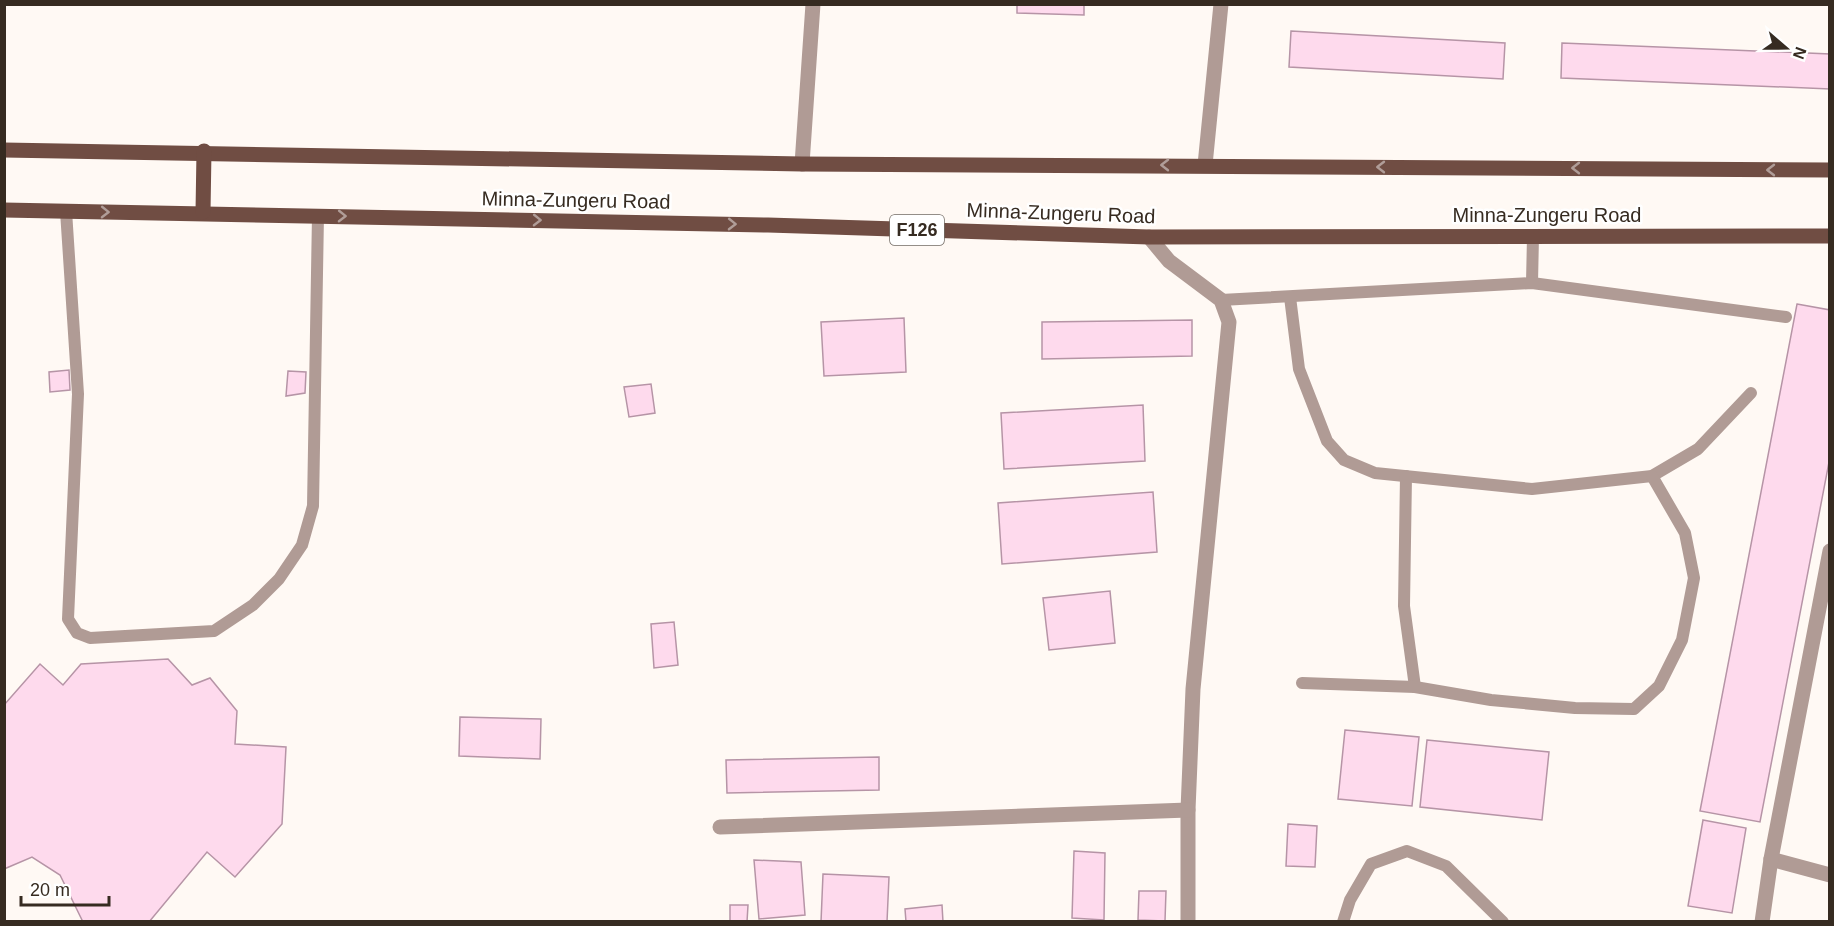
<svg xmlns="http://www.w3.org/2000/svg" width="1834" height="926" font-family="Helvetica,sans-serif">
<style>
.building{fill:#fedaed;stroke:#b694a6;stroke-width:1.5}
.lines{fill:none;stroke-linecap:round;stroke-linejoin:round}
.service{stroke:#b09b95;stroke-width:12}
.minor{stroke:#b09b95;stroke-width:15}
.primary{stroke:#704d43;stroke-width:15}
.oneway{stroke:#b09d98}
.labels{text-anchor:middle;stroke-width:5;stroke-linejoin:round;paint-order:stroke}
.shield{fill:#fff;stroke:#726b64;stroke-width:1.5}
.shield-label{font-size:18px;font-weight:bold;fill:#362b21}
.street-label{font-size:20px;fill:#362b21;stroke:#fff}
</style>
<rect width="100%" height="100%" fill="#fff9f4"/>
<g class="building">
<path d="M1017 4H1084V15L1017 13Z"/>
<path d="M1291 31 1505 43 1503 79 1289 67Z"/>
<path d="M1562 43 1830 54V89L1561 78Z"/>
<path d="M1797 304 1830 310V457L1760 822 1700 811Z"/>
<path d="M904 318 906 372 824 376 821 322Z"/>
<path d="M1192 320V356L1042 359V322Z"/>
<path d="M69 370 70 390 50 392 49 372Z"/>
<path d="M288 371 306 372 305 393 286 396Z"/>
<path d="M651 384 655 413 629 417 624 387Z"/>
<path d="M1143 405 1145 461 1004 469 1001 413Z"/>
<path d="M1153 492 1157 552 1002 564 998 503Z"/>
<path d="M1110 591 1115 643 1049 650 1043 598Z"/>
<path d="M674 622 678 665 654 668 651 624Z"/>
<path d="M168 659 192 685 210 678 237 711 235 744 286 747 282 824 235 877 207 852 149 922H83L60 875 32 857 4 869V705L40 664 63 685 81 664Z"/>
<path d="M460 717 541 719 540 759 459 756Z"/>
<path d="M1345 730 1419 737 1412 806 1338 799Z"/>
<path d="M1427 740 1549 752 1542 820 1420 807Z"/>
<path d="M879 757V790L727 793 726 760Z"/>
<path d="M1703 820 1746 828 1732 913 1688 906Z"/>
<path d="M1288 824 1317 826 1315 867 1286 866Z"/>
<path d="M1074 851 1105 853 1104 920 1072 918Z"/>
<path d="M754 860 801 862 805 915 759 919Z"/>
<path d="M823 874 889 877 887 922H821Z"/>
<path d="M1139 891H1166L1165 921 1138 920Z"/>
<path d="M730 905H748L747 922H730Z"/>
<path d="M942 905 943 922H906L905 909Z"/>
</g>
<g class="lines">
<g class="service">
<path d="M66 211 78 394 68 619 77 633 90 638 214 631 253 605 279 579 302 545 313 506 318 215"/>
<path d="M1532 283 1533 236"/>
<path d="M1290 297 1299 369 1327 441 1344 460 1375 473 1532 489 1652 476 1698 449 1751 393"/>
<path d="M1221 300 1532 283 1786 317"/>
<path d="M1406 476 1404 606 1415 687"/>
<path d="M1302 683 1415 687 1491 700 1575 708 1634 709 1659 686 1682 640 1694 578 1685 533 1652 476"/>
<path d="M1343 922 1350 900 1371 864 1407 851 1446 866 1503 922"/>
</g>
<g class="minor">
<path d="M802 164 813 4"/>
<path d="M1205 165 1221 4"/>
<path d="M1149 237 1169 261 1221 300 1229 322 1193 689 1188 810V922"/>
<path d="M720 827 1188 810"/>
<path d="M1771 859 1830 875"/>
<path d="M1762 922 1771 859 1830 551"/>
</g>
<g class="primary">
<path d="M4 150 802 164 1830 170"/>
<path d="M4 210 768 225 1149 237 1830 236"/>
<path d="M203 212 204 151"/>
</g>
</g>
<defs><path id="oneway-chevron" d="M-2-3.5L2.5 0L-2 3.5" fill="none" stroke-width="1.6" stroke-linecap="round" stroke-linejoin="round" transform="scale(1.5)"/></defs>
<g class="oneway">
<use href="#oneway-chevron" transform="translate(1165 165) rotate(-180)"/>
<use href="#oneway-chevron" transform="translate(1381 167) rotate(-180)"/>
<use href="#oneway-chevron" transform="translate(1576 168) rotate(-180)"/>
<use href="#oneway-chevron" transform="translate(1771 170) rotate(-180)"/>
<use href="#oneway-chevron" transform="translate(105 212) rotate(1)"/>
<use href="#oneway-chevron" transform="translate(342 216) rotate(1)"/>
<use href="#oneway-chevron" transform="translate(537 220) rotate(1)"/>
<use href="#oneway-chevron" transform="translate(732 224) rotate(1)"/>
</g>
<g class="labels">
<rect class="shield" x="890" y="215" width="54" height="30" rx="4.5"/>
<g class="shield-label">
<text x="917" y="236">F126</text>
</g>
<g class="street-label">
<text transform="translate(576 200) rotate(1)" y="7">Minna-Zungeru Road</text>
<text transform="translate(1061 213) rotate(2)" y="7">Minna-Zungeru Road</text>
<text x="1547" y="222">Minna-Zungeru Road</text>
</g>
</g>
<rect width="1834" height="926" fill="none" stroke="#362b21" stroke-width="12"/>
<g transform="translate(1786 48) rotate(110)" stroke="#ffffff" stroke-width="4.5" paint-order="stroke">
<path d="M0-4.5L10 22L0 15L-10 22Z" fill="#362b21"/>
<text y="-9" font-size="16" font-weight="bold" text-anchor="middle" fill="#362b21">N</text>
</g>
<path d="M21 896v9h88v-9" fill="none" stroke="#362b21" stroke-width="3"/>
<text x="30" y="896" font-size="18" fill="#362b21" stroke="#ffffff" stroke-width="4.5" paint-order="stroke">20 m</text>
</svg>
